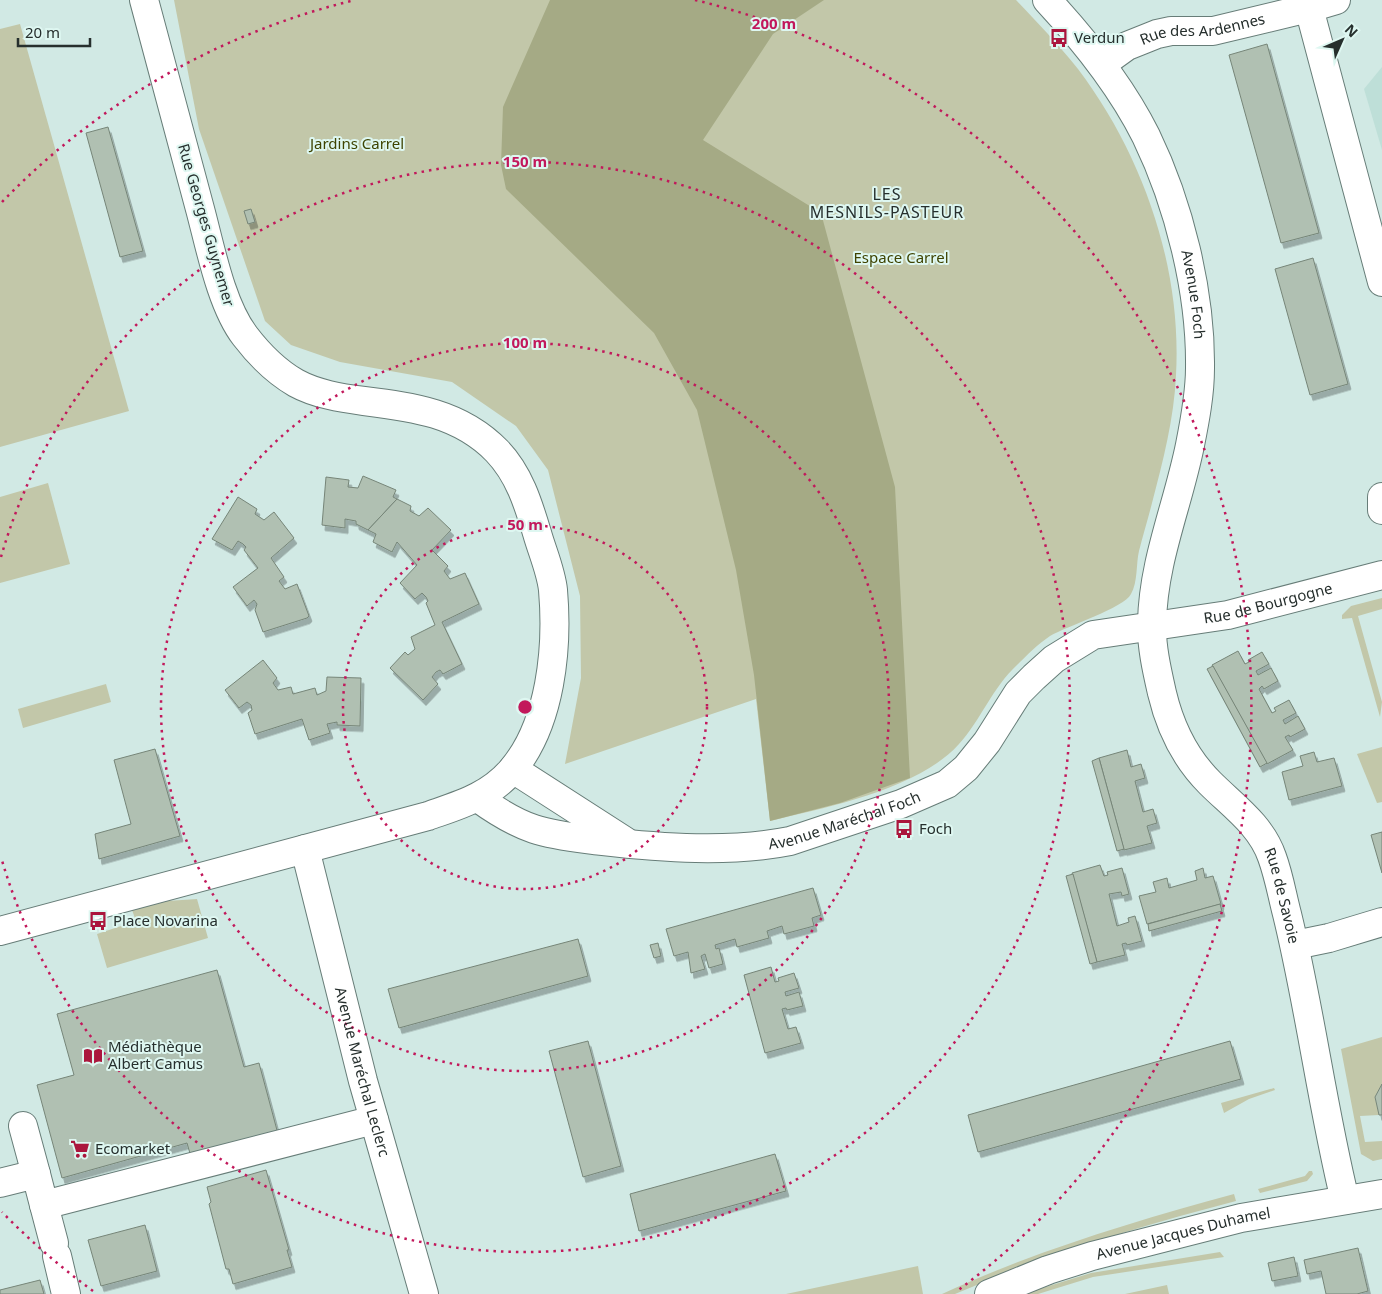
<svg xmlns="http://www.w3.org/2000/svg" width="1382" height="1294" font-family="'Noto Sans',sans-serif">
<style>
.built{fill:#bedfd8}
.green{fill:#c2c7a9}
.forest{fill:#a5aa85}
.building{fill:#b0c0b2;stroke:#768578;filter:url(#shadow)}
.lines{fill:none;stroke-linecap:round;stroke-linejoin:round}
.street-casing{stroke:#677d78;stroke-width:30}
.secondary-casing{stroke:#677d78;stroke-width:30}
.street{stroke:#fff;stroke-width:28}
.secondary{stroke:#fff;stroke-width:28}
.ring{fill:none;stroke:#c2185b;stroke-width:2.5;stroke-dasharray:2.5 5}
.labels{text-anchor:middle;stroke-width:4;stroke-linejoin:round;paint-order:stroke}
.street-label{font-size:15px;fill:#262f2d;stroke:#def7f1}
.poi-label{font-size:15px;fill:#262f2d;stroke:#def7f1;text-anchor:start}
.park-label{font-size:15px;fill:#3e4300;stroke:#def7f1}
.neighbourhood-label{font-size:16px;letter-spacing:1px;fill:#262f2d;stroke:#def7f1}
.centre{fill:#c2185b;stroke:#def7f1;stroke-width:2.5}
.ring-label{font-size:15px;text-anchor:middle;font-weight:bold;fill:#c2185b;stroke:#def7f1;stroke-width:4;stroke-linejoin:round;paint-order:stroke}
</style>
<defs>
<filter id="shadow"><feDropShadow dx="3" dy="5.5" stdDeviation="0" flood-color="#0004"/></filter>
</defs>
<rect width="100%" height="100%" fill="#d1e9e4"/>
<path class="built" d="M1382 67V150L1364 89Z"/>
<g class="green">
<path d="M174 0H1016C1037 22 1059 45 1078 69 1143 155 1182 267 1176 375 1174 419 1163 461 1152 503 1148 519 1143 535 1139 551 1136 563 1138 582 1131 594 1124 608 1067 626 1050 636 1038 644 1027 655 1017 665 992 688 981 720 959 744 919 789 828 807 770 821L756 699 565 764 581 678 580 596 548 470 516 426 452 382 340 362 291 345 265 321 199 129Z"/>
<path d="M20 24 129 411 0 447V29Z"/>
<path d="M48 483 70 564 0 583V497Z"/>
<path d="M1382 598V609L1358 616 1382 702 1380 717 1352 618 1342 619V615L1351 606Z"/>
<path d="M106 684 111 702 23 728 18 709Z"/>
<path d="M1382 747V802L1377 803 1357 754Z"/>
<path d="M197 899 208 938 107 968 97 934 136 921 132 910 167 901Z"/>
<path d="M1382 1037V1084L1375 1097 1379 1115 1360 1116 1365 1142 1382 1141V1159L1373 1161 1361 1154 1341 1049Z"/>
<path d="M1274 1088 1275 1090 1249 1099 1224 1113 1221 1103Z"/>
<path d="M1309 1171H1312L1313 1174 1307 1181 1260 1193 1258 1189 1305 1176Z"/>
<path d="M1234 1194 1236 1201C1140 1226 1046 1255 955 1294H942C1035 1251 1135 1221 1234 1194Z"/>
<path d="M1220 1252 1224 1257 1093 1277 1038 1294H1023L1091 1273Z"/>
<path d="M918 1266 923 1294H786Z"/>
<path d="M1167 1285 1169 1294H1125Z"/>
</g>
<path class="forest" d="M550 0H824L773 34 703 140 821 213 895 487 910 778 840 803 770 821 754 675 736 570 697 410 654 333 506 189 501 165 503 107Z"/>
<g class="building">
<path d="M1267 44 1319 233 1281 243 1229 55Z"/>
<path d="M108 127 143 251 120 257 86 133Z"/>
<path d="M251 209 255 222 248 224 244 211Z"/>
<path d="M1313 258 1348 384 1310 395 1275 269Z"/>
<path d="M363 476 396 490 393 497 397 499 368 530 356 524V521L345 519V528L322 525 326 477 349 480 348 487 358 488Z"/>
<path d="M238 497 257 509 255 514 264 520 274 512 294 538 271 558 284 577 279 581 285 589 297 584 309 616 307 618 263 632 255 610 257 604 254 600 247 606 233 587 258 568 244 550 246 547 243 544 238 541 232 550 212 539Z"/>
<path d="M397 499 411 506 410 511 419 516 428 508 451 530 432 550 448 566 444 571 450 579 465 573 479 604 442 622 462 664 443 674 440 670 436 672 432 677 438 684 423 700 390 668 405 652 408 655 415 649 411 637 435 625 426 603 428 601 426 597 422 593 415 599 400 583 417 565 397 542 392 552 373 542 376 534 368 530Z"/>
<path d="M1238 651 1245 664 1249 662 1248 660 1262 652 1269 664 1256 671 1258 675 1271 668 1278 681 1264 689 1262 686 1259 689 1272 713 1276 711 1274 708 1289 700 1296 713 1283 720 1285 724 1298 716 1305 729 1290 737 1289 735 1285 737 1293 750 1267 764 1212 665Z"/>
<path d="M263 660 277 678 273 683 278 690 291 687 293 694 315 688 317 695 326 691 327 677 361 678 360 726 337 725V722L327 724 330 733 309 740 302 719 255 734 248 713 252 710 251 705 247 702 239 708 225 690Z"/>
<path d="M1213 666 1267 763 1260 767 1207 669Z"/>
<path d="M155 749 180 836 99 859 95 834 131 824 114 760Z"/>
<path d="M1127 750 1131 767 1141 764 1145 778 1135 781 1143 812 1153 809 1157 823 1147 826 1152 843 1124 850 1099 758Z"/>
<path d="M1314 752 1317 762 1334 758 1342 786 1289 800 1282 772 1303 766 1300 756Z"/>
<path d="M1099 758 1124 849 1117 851 1092 761Z"/>
<path d="M1382 832V873L1371 835Z"/>
<path d="M1100 865 1104 876 1108 875 1107 872 1122 868 1129 894 1122 896 1121 892 1109 894 1117 926 1129 922 1128 918 1135 916 1142 941 1127 945 1126 943 1122 944 1125 955 1097 962 1072 873Z"/>
<path d="M1203 868 1205 878 1213 876 1221 904 1147 924 1139 896 1156 892 1153 882 1167 878 1169 888 1197 880 1195 871Z"/>
<path d="M1073 874 1097 962 1090 964 1066 876Z"/>
<path d="M813 888 821 915 812 918 814 926 784 934 782 926 767 931 769 938 737 947 735 939 715 945 716 949 719 948 723 964 709 968 705 954 701 956 705 969 691 973 688 952 674 956 666 929Z"/>
<path d="M1220 904 1222 911 1149 931 1148 924Z"/>
<path d="M578 939 588 976 399 1028 388 989Z"/>
<path d="M658 943 661 956 654 958 650 945Z"/>
<path d="M771 967 775 982 779 981 778 978 794 973 799 988 785 992 786 996 799 992 803 1006 787 1010 786 1008 782 1009 788 1029 796 1027 801 1043 765 1053 744 975Z"/>
<path d="M217 970 244 1067 259 1063 278 1134 191 1157 187 1143 62 1178 37 1085 74 1075 57 1014Z"/>
<path d="M588 1041 621 1166 583 1177 549 1051Z"/>
<path d="M1230 1041 1241 1079 978 1152 968 1115Z"/>
<path d="M1382 1084V1115H1379L1375 1097Z"/>
<path d="M775 1154 786 1191 639 1231 630 1194Z"/>
<path d="M266 1170 289 1250H287L292 1267 233 1284 229 1269H226L209 1204 211 1202 207 1187Z"/>
<path d="M145 1225 157 1271 101 1286 88 1240Z"/>
<path d="M1358 1248 1368 1291 1357 1294H1326L1321 1271 1307 1274 1304 1260Z"/>
<path d="M1294 1257 1298 1276 1272 1281 1268 1263Z"/>
<path d="M40 1280 44 1294H0V1290Z"/>
</g>
<g class="lines">
<g class="street-casing">
<g id="street">
<path id="s1" d="M1047 0C1085 41 1121 86 1146 136 1179 204 1201 292 1200 368 1200 394 1195 420 1190 445 1178 505 1153 561 1152 623 1151 645 1157 671 1162 693 1170 727 1185 758 1210 783 1233 806 1261 825 1272 857 1279 876 1282 895 1287 914 1310 1008 1322 1106 1345 1200"/>
<path d="M1336 0 1309 8 1382 282"/>
<path id="s2" d="M1102 64 1127 46 1157 34 1171 31H1213L1309 8"/>
<path d="M1382 497V510"/>
<path d="M513 769 625 841"/>
<path id="s3" d="M478 798C496 811 513 822 534 829 555 836 579 838 601 841 662 848 730 853 790 841L901 804 947 784 966 768 987 742 1018 693 1034 677 1054 659 1093 635 1228 615 1382 575"/>
<path id="s4" d="M305 849 363 1081 424 1294"/>
<path d="M0 931 428 816C459 805 489 797 512 770 551 724 558 648 553 590 551 571 542 551 537 533 528 503 519 474 497 451 460 413 413 407 364 401 341 398 316 394 296 383 277 372 258 353 245 336 221 305 210 246 200 209 181 139 163 69 144 0"/>
<path d="M1295 945 1329 938 1382 922"/>
<path d="M23 1126 36 1174"/>
<path d="M0 1183 36 1174 44 1205 374 1120"/>
<path d="M44 1205 54 1243"/>
<path d="M57 1256 66 1294"/>
</g>
</g>
<g class="secondary-casing">
<g id="secondary">
<path id="s5" d="M989 1294 1048 1270 1092 1256 1241 1218 1382 1194"/>
</g>
</g>
<use href="#street" class="street"/>
<use href="#secondary" class="secondary"/>
</g>
<g class="ring">
<circle cx="525" cy="707" r="182"/>
<circle cx="525" cy="707" r="364"/>
<path d="M1 557A545 545 0 1 1 1 857"/>
<path d="M93 1291A727 727 0 0 1 2 1212M2 202A727 727 0 0 1 355 0M695 0A727 727 0 0 1 957 1291"/>
</g>
<defs>
<g id="bus-bare" transform="scale(1.5)"><path d="M-5-6H5V4H4V6H2V4H-2V6H-4V4H-5ZM-3.5-4V0h7V-4ZM-3.5 1.2v1.5H-2V1.2ZM2 1.2v1.5H3.5V1.2Z" fill="#ab163d" stroke="#def7f1" stroke-width="2.5" paint-order="stroke"/></g>
<g id="library-bare" transform="scale(1.5)"><path d="M-6-4Q-3-5.5-.7-3.5V5Q-3 3-6 4ZM6-4Q3-5.5 .7-3.5V5Q3 3 6 4Z" fill="#ab163d" stroke="#def7f1" stroke-width="2.5" paint-order="stroke"/></g>
<g id="supermarket-bare" transform="scale(1.5)"><path d="M-6-5.5h2.5l.6 2H6L4.5 2H-2.5L-4.4-4H-6ZM-1.5 3.2a1.3 1.3 0 1 0 .1 0ZM3 3.2a1.3 1.3 0 1 0 .1 0Z" fill="#ab163d" stroke="#def7f1" stroke-width="2.5" paint-order="stroke"/></g>
</defs>
<g fill-rule="evenodd">
<use href="#bus-bare" x="1059" y="38"/>
<use href="#bus-bare" x="904" y="829"/>
<use href="#bus-bare" x="98" y="921"/>
<use href="#library-bare" x="93" y="1056"/>
<use href="#supermarket-bare" x="80" y="1149"/>
</g>
<g class="labels">
<g class="street-label">
<text dy="5" stroke="none"><textPath href="#s2" startOffset="109">Rue des Ardennes</textPath></text>
<text transform="translate(206 225) rotate(74)" y="5">Rue Georges Guynemer</text>
<text dy="5" stroke="none"><textPath href="#s1" startOffset="335">Avenue Foch</textPath></text>
<text dy="5" stroke="none"><textPath href="#s3" startOffset="879">Rue de Bourgogne</textPath></text>
<text dy="5" stroke="none"><textPath href="#s3" startOffset="380">Avenue Maréchal Foch</textPath></text>
<text dy="5" stroke="none"><textPath href="#s1" startOffset="981">Rue de Savoie</textPath></text>
<text dy="5" stroke="none"><textPath href="#s4" startOffset="230">Avenue Maréchal Leclerc</textPath></text>
<text dy="5" stroke="none"><textPath href="#s5" startOffset="204">Avenue Jacques Duhamel</textPath></text>
</g>
<g class="poi-label">
<text x="1074" y="43">Verdun</text>
<text x="919" y="834">Foch</text>
<text x="113" y="926">Place Novarina</text>
<text x="108" y="1052">Médiathèque<tspan x="108" dy="17">Albert Camus</tspan></text>
<text x="95" y="1154">Ecomarket</text>
</g>
<g class="park-label">
<text x="357" y="149">Jardins Carrel</text>
<text x="901" y="263">Espace Carrel</text>
</g>
<g class="neighbourhood-label">
<text x="887" y="200">LES<tspan x="887" dy="18">MESNILS-PASTEUR</tspan></text>
</g>
</g>
<circle cx="525" cy="707" r="8" class="centre"/>
<g class="ring-label">
<text x="774" y="29">200 m</text>
<text x="525" y="167">150 m</text>
<text x="525" y="348">100 m</text>
<text x="525" y="530">50 m</text>
</g>
<g transform="translate(1342 40) rotate(45)" stroke="#def7f1" stroke-width="4" paint-order="stroke">
<path d="M0-4L9 19L0 12L-9 19Z" fill="#262f2d"/>
<text y="-8" font-size="14" font-weight="bold" text-anchor="middle" fill="#262f2d">N</text>
</g>
<path d="M18 38v8h72v-8" fill="none" stroke="#262f2d" stroke-width="2.5"/>
<text x="25" y="38" font-size="15" fill="#262f2d" stroke="#def7f1" stroke-width="4" paint-order="stroke">20 m</text>
</svg>
